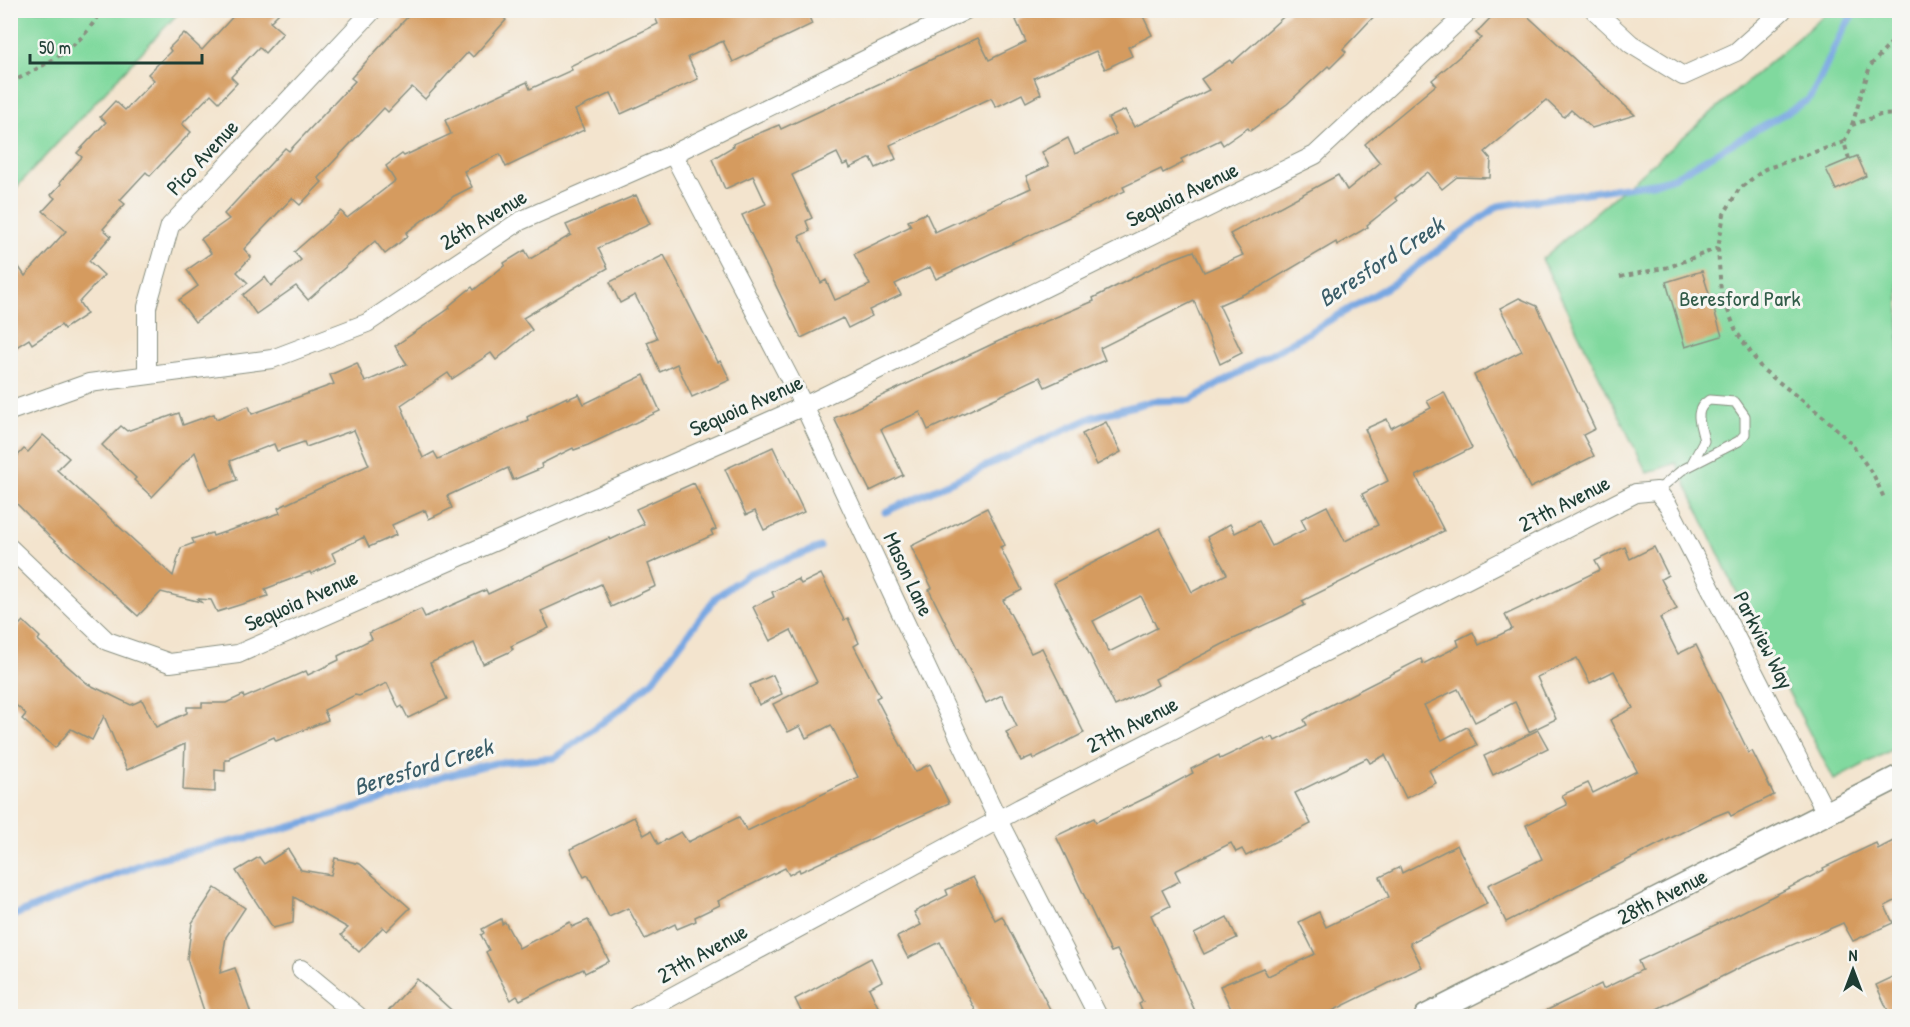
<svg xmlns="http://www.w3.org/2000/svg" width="1910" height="1027" font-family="'Patrick Hand',sans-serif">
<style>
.green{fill:#80d99e;stroke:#508b69;stroke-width:1.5}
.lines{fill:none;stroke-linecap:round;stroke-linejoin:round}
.stream{stroke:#78a7e2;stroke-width:7}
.building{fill:#d59b5e;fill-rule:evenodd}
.service-casing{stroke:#899081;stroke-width:11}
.minor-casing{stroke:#899081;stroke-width:20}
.tertiary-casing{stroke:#899081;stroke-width:25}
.path{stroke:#899081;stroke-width:4;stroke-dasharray:4.5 4.5;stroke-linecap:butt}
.service{stroke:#fff;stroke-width:9}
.minor{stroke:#fff;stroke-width:18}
.tertiary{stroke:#fff;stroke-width:22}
.labels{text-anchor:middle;stroke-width:6;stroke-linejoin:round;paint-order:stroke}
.street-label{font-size:22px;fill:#1f3d34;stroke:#f6f6f2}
.park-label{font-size:22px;fill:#325c49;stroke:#f6f6f2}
.water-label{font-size:24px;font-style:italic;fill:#3a5d68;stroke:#f6f6f2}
</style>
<rect width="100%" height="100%" fill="#f6f6f2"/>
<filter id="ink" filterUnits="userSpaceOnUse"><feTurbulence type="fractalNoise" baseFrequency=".0167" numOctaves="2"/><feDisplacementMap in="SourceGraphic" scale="12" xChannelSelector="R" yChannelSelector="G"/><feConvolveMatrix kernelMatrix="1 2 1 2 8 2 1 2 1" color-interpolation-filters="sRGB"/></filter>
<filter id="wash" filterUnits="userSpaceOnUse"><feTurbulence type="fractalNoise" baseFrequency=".008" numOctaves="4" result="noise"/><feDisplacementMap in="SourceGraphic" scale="24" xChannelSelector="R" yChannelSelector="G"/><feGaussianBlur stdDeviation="1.35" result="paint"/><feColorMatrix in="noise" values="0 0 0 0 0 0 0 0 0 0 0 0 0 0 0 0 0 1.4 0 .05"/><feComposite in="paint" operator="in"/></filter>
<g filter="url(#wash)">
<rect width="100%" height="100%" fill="#f3e4ce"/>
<g class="green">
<path d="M11 10 180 11 11 193 10 11Z"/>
<path d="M1829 11H1899V746L1834 780 1736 591 1676 463 1647 473 1542 259Z"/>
</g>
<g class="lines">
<g class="stream">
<path d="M885 512 1093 417 1153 401 1191 400 1391 285 1498 206 1659 182 1676 176 1808 100C1826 76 1838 27 1858 10"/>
<path d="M10 917 152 860 268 833 380 801 443 776 495 763 554 758 622 708 653 680 716 597 748 574 820 547"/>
</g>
</g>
<g id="blocks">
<g class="building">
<path d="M239 10H282L270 22 283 33 265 53 259 47 231 77 237 83 219 102 211 94 182 124 191 132 150 176 146 172 120 200 125 204 103 229 111 236 89 261 104 275 79 302 87 314 64 329 61 325 32 344 29 339 10 351V254L25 276 66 231 43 211 55 198 51 195 61 184 60 182 82 157 77 153 106 122 100 117 115 101 125 110 154 80 148 74 171 51 169 48 184 33 202 50Z"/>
<path d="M414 10H495L506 20 473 57 468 52 425 99 412 87 388 112 384 108 318 178 322 182 300 205 292 198 244 249 251 257 237 272 248 283 195 322 179 300 198 286 187 270 211 253 201 239 229 219 224 214 285 148 289 151 355 81 351 78Z"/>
<path d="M652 10H806L812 24 733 62 723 41 688 57 698 79 621 114 611 93 575 110 584 130 506 167 500 154 464 171 472 187 454 196 406 233 408 236 385 254 375 241 308 300 296 286 256 314 243 295 265 277 271 286 301 260 294 252 341 211 347 218 395 181 386 166 402 154 404 156 451 134 445 120 527 82 530 89 572 70 570 66 658 24Z"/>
<path d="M1036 10H1140L1152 35 1128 47 1132 56 1105 69 1096 51 1034 78 1041 94 1026 102 1022 94 996 107 991 98 890 145 896 159 876 168 871 158 850 168 848 163 843 165 837 153 792 175 812 218 806 221 810 231 799 236 821 283 826 280 835 300 870 285 854 254 911 226 908 221 926 213 935 232 1031 188 1026 176 1049 166 1042 152 1068 138 1075 154 1116 134 1108 118 1125 110 1134 127 1209 90 1201 79 1230 60 1232 63 1291 10H1380L1343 49 1346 52 1330 68 1328 66 1287 104 1250 131 1248 128 1223 145 1220 140 1181 159 1183 163 1163 173 1161 169 1123 187 1125 191 936 279 930 267 895 284 901 295 869 310 872 316 848 328 843 318 801 338 742 215 766 204 753 176 725 189 712 159 734 146 733 144 779 125 781 129 978 38 989 60 1026 42 1016 20Z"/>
<path d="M1498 10H1521L1635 115 1592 128 1571 110 1564 117 1546 100 1485 152 1491 159 1490 178 1457 177 1442 189 1428 172 1395 198 1397 201 1367 225 1368 227 1337 245 1336 242 1260 287 1219 305 1242 353 1220 364 1194 301 1100 348 1105 360 1045 387 1040 377 928 430 920 412 881 429 903 475 870 491 834 418 999 341 1094 301 1093 298 1164 262 1194 251 1204 272 1243 255 1230 234 1338 175 1347 190 1380 163 1365 144 1436 85 1432 80 1481 38 1476 33Z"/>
<path d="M1857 156 1866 176 1836 190 1826 169Z"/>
<path d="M636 195 650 224 598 248 608 268 523 318 532 330 496 360 491 353 452 379 448 373 401 405 423 458 434 452 438 459 528 420 527 417 567 397 568 399 579 394 584 404 644 375 660 411 588 445 574 450 573 448 541 464 542 468 513 480 508 468 447 496 452 508 429 519 425 510 392 525 396 535 369 547 364 537 332 553 336 562 311 574 310 572 265 589 268 596 217 612 211 600 198 599 201 602 161 592 138 616 48 535 10 497V464L24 449 28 452 43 435 69 458 57 470 173 576 181 548 194 543 192 539 212 533 213 536 280 513 278 508 369 465 354 430 306 447 304 442 277 451 274 444 230 461 237 480 210 490 195 452 152 497 134 480 136 478 102 445 121 426 127 431 179 413 183 425 214 414 216 419 249 406 252 414 334 384 330 375 357 363 365 382 407 364 395 346 450 308 449 306 472 287 474 290 505 265 504 263 525 250 530 259 571 235 566 225Z"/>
<path d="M664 255 718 362 721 361 730 380 692 397 677 364 660 372 647 342 657 338 635 295 620 303 610 282Z"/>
<path d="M1702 271 1722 336 1685 347 1666 282Z"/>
<path d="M1519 298 1537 306 1595 429 1583 435 1594 456 1530 488 1474 375 1522 351 1500 308Z"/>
<path d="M1444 392 1472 448 1416 476 1444 531 1302 601 1305 605 1284 616 1227 642 1155 679 1158 685 1115 706 1054 583 1160 528 1192 592 1227 574 1207 537 1230 524 1235 533 1259 521 1272 546 1306 529 1301 519 1327 506 1345 541 1378 525 1362 494 1388 481 1365 429 1387 419 1391 428 1431 408 1427 401ZM1141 596 1157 628 1109 652 1093 621Z"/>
<path d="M1106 422 1121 452 1097 465 1082 434Z"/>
<path d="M773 447 804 512 764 530 755 511 746 515 725 469Z"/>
<path d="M694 483 716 529 711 531 713 535 648 564 656 586 611 607 601 584 541 611 549 628 511 646 513 649 509 652 483 664 474 643 430 663 447 699 408 718 402 706 399 708 387 683 359 696 355 695 324 710 328 720 276 741 274 737 230 757V760H225V771L215 770V792L183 790 185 744 127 770 104 716 92 740 71 729 55 748 22 719 26 714 10 700V634L23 621 40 637 38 640 88 684 131 705 142 700 156 727 187 713V707H202V703H226L243 695 244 698 306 671 308 675 339 660 338 656 372 639 369 633 421 609 425 617 486 590 488 594 609 538 610 540 644 524 636 509Z"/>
<path d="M987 508 1005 545 1000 547 1022 590 1003 600 1031 653 1042 648 1084 733 1033 759 1032 756 1021 761 1006 732 1017 727 1002 695 986 703 929 590 932 588 911 546Z"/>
<path d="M1625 547 1630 559 1654 547 1668 575 1661 579 1677 609 1660 618 1678 654 1696 645 1749 753 1752 751 1774 795 1731 816 1728 811 1708 819 1506 922 1488 885 1542 859 1526 825 1567 805 1562 795 1588 783 1593 793 1637 771 1610 720 1633 708 1614 671 1590 683 1577 658 1537 677 1556 719 1529 732 1515 702 1475 722 1458 689 1424 705 1442 740 1467 727 1477 745 1429 770 1436 783 1406 798 1385 755 1370 763 1367 758 1295 793 1311 824 1246 856 1242 849 1236 852 1231 843 1175 871 1180 881 1162 890 1170 906 1151 915 1195 1011 1183 1017H1145L1139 1004 1143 1002 1117 950 1111 952 1056 836 1094 818 1096 822 1154 794 1193 773 1191 769 1219 755 1220 759 1264 738 1265 740 1273 737 1275 741 1307 725 1304 720 1313 714 1421 659 1423 664 1459 646 1457 640 1473 632 1479 645 1512 629 1505 615 1600 570 1595 561Z"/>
<path d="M821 574 844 620 848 618 859 643 854 646 880 696 876 698 915 772 930 764 949 803 800 872 799 869 789 875 785 868 718 901 720 905 695 917 696 921 677 929 675 924 645 939 628 908 609 917 588 875 584 877 570 849 634 817 644 835 651 831 658 844 681 832 688 842 739 817 747 831 858 777 831 725 806 738 800 726 788 732 773 704 817 682 791 630 770 641 753 607 774 597 772 592 798 579 801 584Z"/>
<path d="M773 675 782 694 759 705 750 685Z"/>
<path d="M1538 730 1548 748 1493 775 1484 756Z"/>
<path d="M1899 838V899L1885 906 1893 923 1853 941 1843 923 1743 966 1641 1017H1533L1601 984 1603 989 1642 970 1638 961 1732 917 1824 870 1823 868 1876 843 1878 849Z"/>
<path d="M1457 845 1487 904 1410 943 1422 967 1320 1017H1235L1220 986 1263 968 1268 976 1315 954 1299 922 1319 912 1326 927 1389 897 1380 877 1400 867 1402 873Z"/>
<path d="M288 849 301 870 331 875 335 858 360 864 410 908 387 931 383 927 359 952 341 935 348 928 294 897 293 923 273 928 236 871 259 857 264 864Z"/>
<path d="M973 877 995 920 1002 916 1054 1017H979L940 942 908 958 897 937 921 925 914 912 948 895 946 890Z"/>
<path d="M215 888 245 908 226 937 220 973 235 968 252 1017H206L187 959 192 923Z"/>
<path d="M1227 917 1237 938 1204 954 1194 934Z"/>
<path d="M501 919 502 924 505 922 519 948 570 922 572 927 588 920 609 961 585 973 583 969 520 1000 517 996 511 1000 486 952 489 950 481 935 484 933 482 929Z"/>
<path d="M871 958 882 981 869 988 883 1017H804L795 999Z"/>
<path d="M1893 977 1899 990V1017H1891L1876 985Z"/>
<path d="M417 979 459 1017H383Z"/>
</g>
</g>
</g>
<g filter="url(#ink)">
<use href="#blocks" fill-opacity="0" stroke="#899081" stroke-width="1.5"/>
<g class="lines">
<g class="service-casing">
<path id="service" d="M1657 491 1682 470 1739 441 1745 434V416L1735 402 1709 400C1692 411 1701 424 1704 441L1691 465"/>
</g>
<g class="minor-casing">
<g id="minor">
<path d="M1594 10 1631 44 1683 76 1736 52 1783 10"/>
<path d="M673 154 804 406 998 820 1098 1016"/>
<path d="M147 375V307L170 226 373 10"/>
<path d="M10 411 89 383 272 359 367 323 520 221 673 154 966 10"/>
<path d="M10 548 107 641 170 663 238 654 804 406 1315 155 1470 10"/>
<path d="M301 969 358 1016"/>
<path d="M636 1016 1020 808 1636 493 1657 491 1668 505 1826 813"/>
</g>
</g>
<g class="tertiary-casing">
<path id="tertiary" d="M1426 1016 1900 776"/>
</g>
<g class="path">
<path d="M10 83C46 64 82 48 101 10"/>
<path d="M1852 125 1870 66 1895 39 1900 38"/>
<path d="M1844 142 1765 169 1739 189 1724 214 1718 248 1721 293 1736 331 1762 369 1825 418 1851 443 1874 476 1884 498"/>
<path d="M1849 159 1844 142 1852 125 1880 115 1900 114"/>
<path d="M1620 277 1669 267 1718 248"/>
</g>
<use href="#service" class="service"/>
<use href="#minor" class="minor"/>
<use href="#tertiary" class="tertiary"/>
</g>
</g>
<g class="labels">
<g class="street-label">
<text transform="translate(202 157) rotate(-47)" y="8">Pico Avenue</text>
<text transform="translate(1182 194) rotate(-26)" y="8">Sequoia Avenue</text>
<text transform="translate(483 219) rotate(-31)" y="8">26th Avenue</text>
<text transform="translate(746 405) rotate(-24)" y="8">Sequoia Avenue</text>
<text transform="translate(1564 503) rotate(-27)" y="8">27th Avenue</text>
<text transform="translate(909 574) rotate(65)" y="8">Mason Lane</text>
<text transform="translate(301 600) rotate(-24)" y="8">Sequoia Avenue</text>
<text transform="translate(1764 640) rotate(63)" y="8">Parkview Way</text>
<text transform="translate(1132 724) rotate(-27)" y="8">27th Avenue</text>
<text transform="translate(1662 896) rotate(-27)" y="8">28th Avenue</text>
<text transform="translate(702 953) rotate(-29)" y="8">27th Avenue</text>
</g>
<g class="park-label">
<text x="1740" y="306">Beresford Park</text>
</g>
<g class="water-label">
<text transform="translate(1381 262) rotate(-33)" y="8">Beresford Creek</text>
<text transform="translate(423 767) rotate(-17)" y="8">Beresford Creek</text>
</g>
</g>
<rect width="1910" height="1027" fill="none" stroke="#f6f6f2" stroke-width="36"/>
<g transform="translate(1853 970)" stroke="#f6f6f2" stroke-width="4.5" paint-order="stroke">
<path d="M0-4.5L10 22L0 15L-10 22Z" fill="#1f3d34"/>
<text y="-9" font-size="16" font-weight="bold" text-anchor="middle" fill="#1f3d34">N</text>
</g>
<path d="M30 54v9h172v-9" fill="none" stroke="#1f3d34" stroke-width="3"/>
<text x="39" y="54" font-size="18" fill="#1f3d34" stroke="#f6f6f2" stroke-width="4.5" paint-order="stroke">50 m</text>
</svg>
